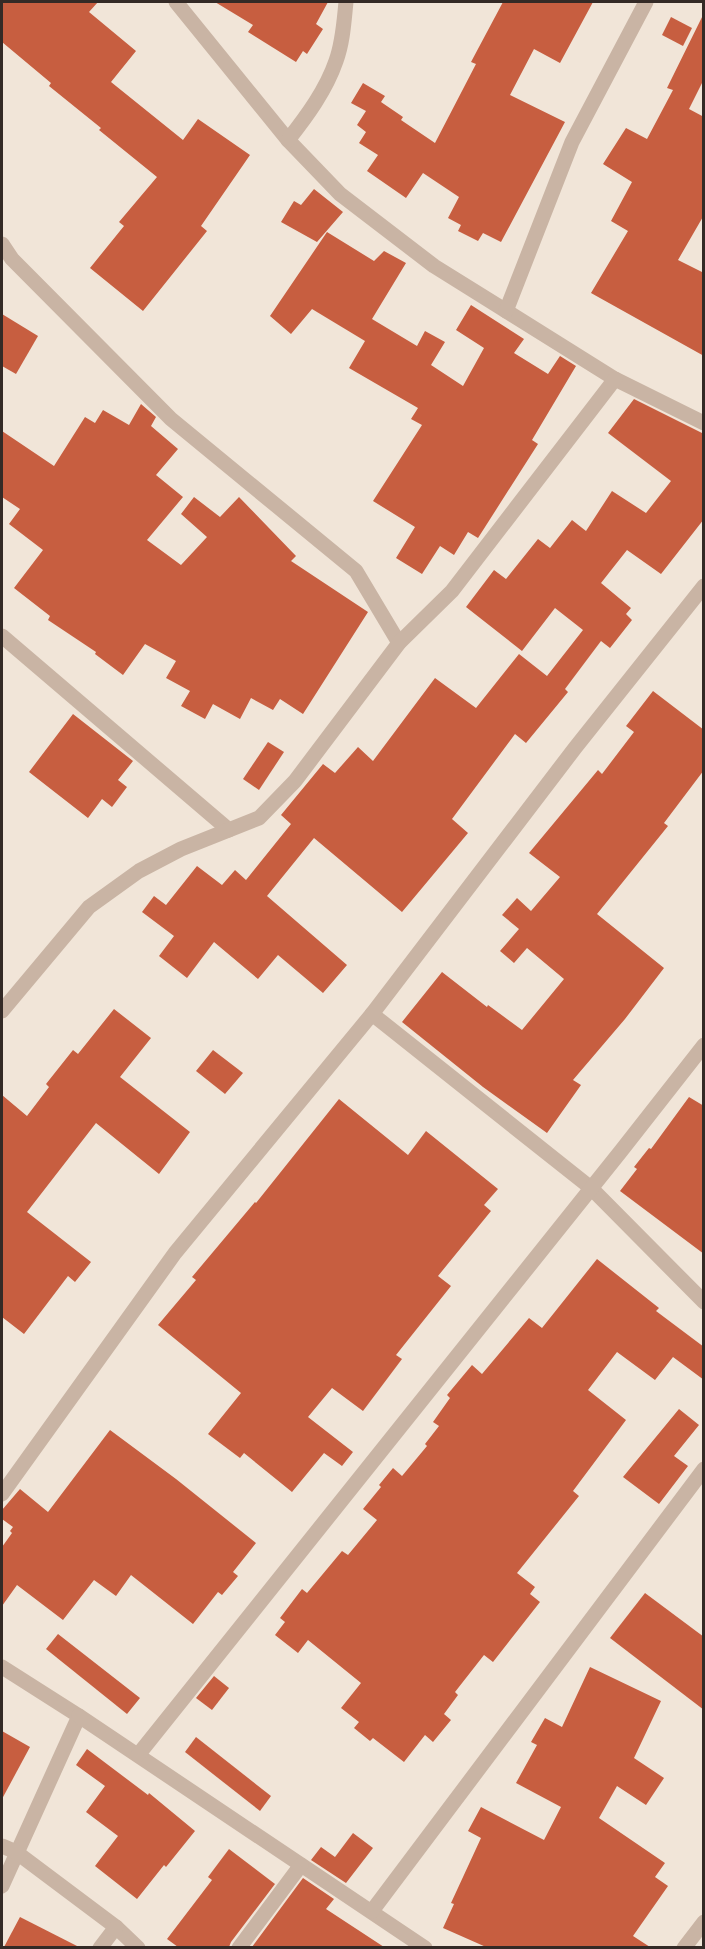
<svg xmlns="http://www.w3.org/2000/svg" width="705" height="1949" font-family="'Archivo Narrow',sans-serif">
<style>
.building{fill:#c75e40}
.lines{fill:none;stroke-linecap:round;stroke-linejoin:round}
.minor{stroke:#c9b4a4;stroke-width:15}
</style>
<rect width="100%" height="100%" fill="#f1e5d8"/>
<g class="building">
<path d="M2 2H98L89 12 136 51 111 82 183 140 198 119 250 155 201 226 207 231 143 311 90 268 124 226 119 222 157 177 99 130 101 128 49 86 51 83 2 42Z"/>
<path d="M215 2H328L316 24 323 29 307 54 303 51 296 62 248 32 253 25Z"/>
<path d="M503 2H593L560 63 534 49 510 95 565 122 501 242 483 233 478 241 458 231 461 225 448 218 459 197 423 173 406 198 367 171 378 155 359 143 366 132 357 125 366 111 351 103 363 83 385 96 381 102 403 117 401 120 435 143 476 64 471 62Z"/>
<path d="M704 13V79L689 109 704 117V215L678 260 704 273V356L591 293 628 231 611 221 632 182 603 164 626 128 647 139 673 90 667 88Z"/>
<path d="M671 17 692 28 683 46 662 35Z"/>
<path d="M314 189 343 212 317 242 281 222 294 201 301 205Z"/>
<path d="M327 232 374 261 384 251 406 263 372 319 417 346 425 331 445 342 431 365 463 386 484 348 456 330 471 305 524 339 514 353 548 374 560 356 576 366 532 440 538 444 478 538 468 532 454 555 440 546 422 574 396 558 415 527 373 501 422 425 411 419 418 408 349 368 365 341 312 309 291 334 270 316Z"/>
<path d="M2 314 38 336 16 374 2 366Z"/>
<path d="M634 399 704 434V519L661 574 627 550 601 583 631 608 626 614 632 620 610 648 601 641 565 689 568 692 526 743 515 734 452 819 468 833 402 912 314 838 267 896 347 965 323 993 278 955 258 979 214 942 187 978 159 956 174 936 142 912 154 896 166 905 197 866 222 885 235 870 246 880 291 824 281 815 323 764 335 773 358 747 373 761 435 678 476 708 519 654 547 676 583 630 555 608 522 651 466 607 494 570 506 579 538 539 550 548 572 520 586 531 612 491 646 513 671 481 608 433Z"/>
<path d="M141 404 156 417 151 426 178 449 156 475 183 497 147 540 181 565 207 537 181 514 194 497 220 517 239 497 296 556 291 561 368 612 303 714 280 699 273 710 251 698 240 719 213 704 205 719 181 706 190 691 166 678 176 661 145 644 123 675 95 654 96 652 48 620 50 616 14 588 43 550 9 524 20 509 2 497V431L54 466 85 417 95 423 103 410 129 425Z"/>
<path d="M653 691 704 730V770L664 823 668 826 597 914 664 968 625 1019 573 1080 581 1085 547 1133 483 1087 402 1022 442 972 487 1007 488 1005 522 1030 564 979 527 948 514 963 500 951 519 929 502 915 517 898 531 911 560 877 529 853 598 770 602 774 634 732 626 726Z"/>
<path d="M73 714 133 761 118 780 127 787 112 807 102 799 88 818 29 772Z"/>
<path d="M268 742 284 752 259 790 243 779Z"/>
<path d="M114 1009 151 1038 120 1077 190 1132 159 1174 96 1123 27 1212 91 1262 75 1282 68 1276 24 1334 2 1317V1095L27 1116 49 1087 46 1084 73 1050 78 1054Z"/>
<path d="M213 1050 243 1073 225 1094 196 1071Z"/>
<path d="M689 1097 704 1106V1254L620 1191 637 1169 634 1167 649 1148 651 1149Z"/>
<path d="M339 1099 408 1155 426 1131 498 1189 484 1205 491 1211 438 1276 451 1286 396 1355 402 1359 363 1411 332 1388 308 1417 353 1452 342 1466 324 1453 292 1492 244 1453 240 1458 208 1434 241 1393 158 1325 196 1280 192 1277 255 1202 256 1203Z"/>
<path d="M597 1259 659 1308 656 1311 704 1347V1380L673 1357 655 1380 617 1352 588 1390 626 1420 573 1491 579 1496 517 1573 535 1587 530 1594 540 1602 493 1662 484 1655 455 1692 458 1695 444 1714 451 1720 433 1742 425 1735 404 1762 373 1738 370 1741 354 1728 359 1722 341 1708 361 1683 308 1640 298 1653 275 1635 285 1622 280 1618 302 1589 307 1593 342 1551 348 1555 377 1520 363 1509 381 1487 379 1485 393 1468 402 1476 427 1446 425 1444 439 1426 433 1422 450 1398 447 1395 472 1365 482 1374 529 1318 542 1328Z"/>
<path d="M679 1409 699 1425 674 1456 688 1466 659 1504 623 1477Z"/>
<path d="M110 1430 176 1479 256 1543 233 1572 238 1576 222 1595 218 1592 193 1624 131 1575 116 1596 94 1580 63 1620 17 1585 2 1606V1547L12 1533 10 1531 13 1527 2 1519V1510L20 1489 48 1512Z"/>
<path d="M645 1593 704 1637V1710L610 1638Z"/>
<path d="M58 1634 140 1698 127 1714 46 1649Z"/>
<path d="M590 1667 661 1701 634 1758 664 1778 646 1805 617 1786 599 1818 665 1863 655 1877 668 1886 633 1936 650 1947H486L443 1928 454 1904 451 1903 481 1838 468 1831 481 1807 544 1840 561 1807 516 1783 537 1745 531 1742 545 1718 562 1727Z"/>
<path d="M214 1676 229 1688 212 1710 196 1698Z"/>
<path d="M2 1731 30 1747 2 1799Z"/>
<path d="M196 1737 271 1796 260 1811 185 1752Z"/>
<path d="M87 1749 148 1795 149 1793 195 1831 166 1867 164 1865 137 1899 95 1866 118 1836 86 1812 105 1786 76 1765Z"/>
<path d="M353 1833 373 1848 346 1883 311 1860 321 1847 335 1857Z"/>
<path d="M229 1849 275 1884 231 1942 229 1947H178L167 1939 212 1880 208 1877Z"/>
<path d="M303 1878 334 1899 326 1909 384 1947H252Z"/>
<path d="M20 1917 79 1947H4Z"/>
</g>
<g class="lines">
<g class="minor">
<path d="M176 2 288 140 340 194 434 266 615 379 704 423"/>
<path d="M288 140C307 116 326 90 336 61 343 42 344 21 346 2"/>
<path d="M2 244 12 259 171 419 356 571 399 643"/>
<path d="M506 311 572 142 646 2"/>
<path d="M2 636 229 830"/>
<path d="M2 1011 89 907 139 871 181 849 259 818 295 781 399 643 452 591 615 379"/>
<path d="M372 1014 591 1188 704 1302"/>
<path d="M2 1494 175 1253 372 1014 575 748 704 586"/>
<path d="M2 1667 79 1716 2 1886"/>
<path d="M79 1716 425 1948"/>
<path d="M138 1755 621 1151 704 1045"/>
<path d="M2 1846 16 1852 116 1927 138 1948"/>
<path d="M372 1911 704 1469"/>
<path d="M100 1948 116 1927"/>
<path d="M239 1948 301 1865"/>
<path d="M684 1948 704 1922"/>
</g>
</g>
<rect width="705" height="1949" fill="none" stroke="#342a26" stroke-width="6"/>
</svg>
